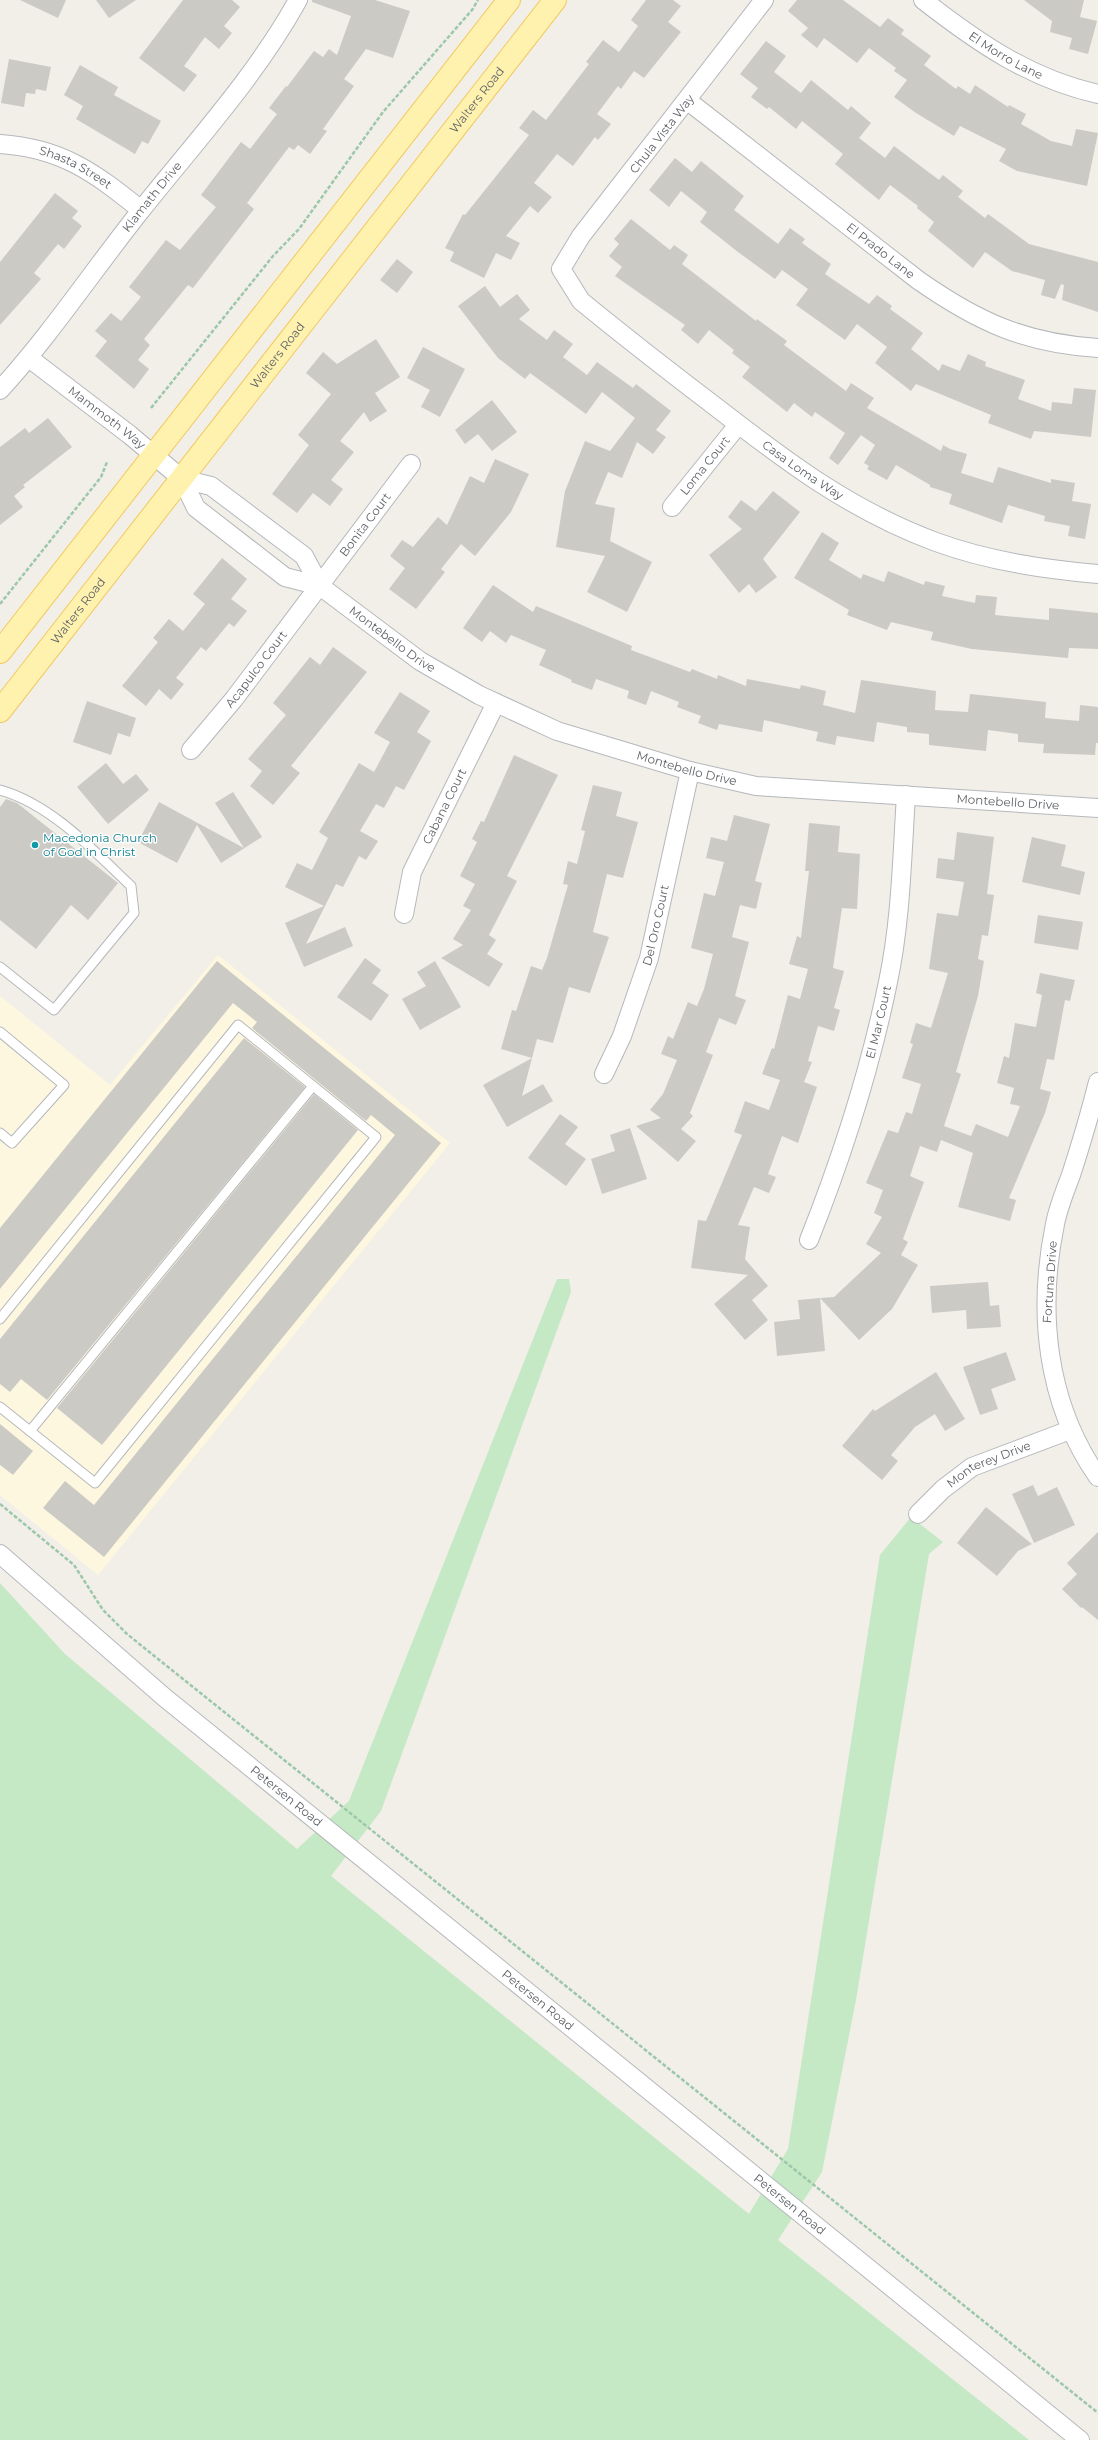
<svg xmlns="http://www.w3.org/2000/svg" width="1098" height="2440" font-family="Montserrat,sans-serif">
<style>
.commercial{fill:#fef7e0}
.green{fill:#c5e8c5}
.building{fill:#cccac5}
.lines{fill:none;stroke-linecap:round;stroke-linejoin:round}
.lane-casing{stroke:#b5b8bc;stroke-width:11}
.street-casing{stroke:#b5b8bc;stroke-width:20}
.primary-casing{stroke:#f2c960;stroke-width:24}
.path{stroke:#9cc7a9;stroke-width:2.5;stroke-dasharray:4 2;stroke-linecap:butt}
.lane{stroke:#fff;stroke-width:9}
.street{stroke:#fff;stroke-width:18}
.primary{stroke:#fff2af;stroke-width:22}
.culture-dot{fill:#0f9aa8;stroke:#fff;stroke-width:1.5}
.labels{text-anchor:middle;stroke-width:3;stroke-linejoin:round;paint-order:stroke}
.street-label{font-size:12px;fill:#5f6368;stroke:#fff}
.culture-label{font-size:12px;fill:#0d838f;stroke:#fff;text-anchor:start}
</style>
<rect width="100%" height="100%" fill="#f1efe8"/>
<path class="commercial" d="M218 955 450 1143 98 1575 0 1495V996L110 1085Z"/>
<path class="green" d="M557 1279H569L571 1292 381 1811 331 1876 749 2214 788 2149 880 1555 911 1517 943 1542 929 1554 856 2000 822 2172 778 2240 1029 2440H0V1583L65 1654 297 1849 349 1801Z"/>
<g class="building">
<path d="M20 0H66L58 18Z"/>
<path d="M96 0H136L109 18Z"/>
<path d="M183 0H232L240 7 224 26 232 33 219 49 205 37 184 66 197 75 184 92 139 58Z"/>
<path d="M312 0H375L410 11 393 58 366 49 344 79 354 86 323 129 327 131 310 154 298 145 294 150 289 147 247 203 254 209 193 288 188 285 144 339 150 345 138 360 149 369 134 389 95 356 107 341 95 331 111 313 121 321 141 297 129 287 166 240 180 250 216 207 201 195 241 142 250 149 277 114 269 108 286 86 287 87 314 51 323 57 329 49 337 55 351 16 312 2Z"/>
<path d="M646 0H673L681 6 668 22 681 32 644 78 634 71 621 89 618 86 597 114 611 124 598 140 595 137 573 166 557 154 534 183 552 197 538 213 530 206 506 236 520 243 511 260 496 253 484 278 450 261 454 252 445 248 463 214 465 215 529 135 519 128 533 110 546 120 589 64 586 62 603 40 619 52 638 26 631 20Z"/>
<path d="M797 0H843L880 27 888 18 904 30 901 34 931 56 924 65 956 89 958 86 970 94 975 85 1008 107 1009 105 1026 114 1021 124 1051 141 1072 146 1076 129 1098 133 1087 186 1017 171 999 161 1006 149 960 126 954 136 916 113 894 97 907 80 894 71 896 68 869 48 857 63 824 38 817 48 801 35 808 28 788 11Z"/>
<path d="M1024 0H1084L1080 17 1097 21 1088 54 1069 49 1072 38 1050 32 1052 21Z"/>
<path d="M766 41 786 56 774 72 801 93 811 80 848 110 851 106 871 123 859 138 885 158 894 146 939 180 943 175 963 191 958 197 985 218 988 214 1029 244 1098 262V312L1062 300 1064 285 1061 284 1055 299 1041 295 1045 280 1012 271 985 252 973 268 928 231 934 222 917 208 918 206 890 185 879 200 835 164 843 154 802 121 796 129 769 107 767 109 751 97 758 88 740 74Z"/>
<path d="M9 59 51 67 46 91 36 89 35 94 26 93 24 107 1 103Z"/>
<path d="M80 65 118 87 114 95 161 121 148 144 142 141 135 154 76 119 83 106 64 95Z"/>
<path d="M675 158 692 172 701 161 744 196 734 210 778 244 790 228 805 239 802 243 831 264 825 274 869 304 877 295 892 306 890 309 923 333 911 349 939 371 942 364 960 371 968 354 986 362 985 366 1025 380 1018 399 1051 411 1052 402 1072 404 1074 388 1096 390 1091 437 1034 431 1031 439 988 423 991 415 916 384 911 391 875 363 887 347 857 324 845 340 796 305 808 289 782 270 775 279 738 252 700 222 707 212 681 191 669 207 649 190Z"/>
<path d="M55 193 78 211 72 218 82 226 64 249 58 244 34 273 41 279 0 325V262Z"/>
<path d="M631 219 670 250 674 245 688 255 682 264 756 321 757 319 787 341 784 345 846 391 851 383 874 398 867 408 941 451 943 445 950 449 967 454 961 473 993 483 998 467 1051 483V479L1075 483 1072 501 1091 504 1085 539 1068 536 1070 526 1044 521 1045 516 1008 505 1002 523 949 504 952 494 930 487V485L896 465 887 480 867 469 869 466 864 463 875 445 861 435 838 465 829 458 845 433 815 412 812 417 794 403 787 412 742 377 750 367 732 353 734 350 709 330 698 344 681 330 685 325 615 276 622 267 609 256 619 244 614 239Z"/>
<path d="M397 259 413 272 397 293 380 280Z"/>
<path d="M485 286 500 307 517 294 530 310 519 319 547 340 554 330 573 344 563 357 587 375 597 362 633 388 636 384 671 411 656 430 666 437 653 454 637 442 622 478 608 472 595 504 615 508 610 541 652 562 627 612 587 592 605 556 556 547 565 491 585 441 610 451 635 418 602 392 586 414 530 373 525 379 498 358 458 306Z"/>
<path d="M376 339 400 377 375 393 387 411 370 422 364 412 340 441 354 452 331 480 343 489 330 506 313 493 297 513 272 494 309 445 298 435 331 394 306 373 323 352 337 364Z"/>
<path d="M423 347 465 369 440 417 421 407 430 390 407 378Z"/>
<path d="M492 400 517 432 492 451 478 434 465 444 455 430Z"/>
<path d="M48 418 72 447 23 485 25 487 14 496 23 507 0 525V447L25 428 29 433Z"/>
<path d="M495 459 529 474 511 512 475 556 461 544 441 569 445 572 416 609 389 589 405 568 390 556 402 540 413 547 438 517 447 525 470 476 484 483Z"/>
<path d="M773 491 800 512 763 559 777 577 756 593 749 584 739 593 709 555 742 529 728 517 741 500 756 511Z"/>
<path d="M822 532 839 543 829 560 861 579 863 574 884 582 888 571 924 585 925 581 945 586 942 596 975 603 976 595 997 597 995 615 1049 620V608L1098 613V649L1069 648 1068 658 972 649 931 640 933 632 891 622 887 630 847 615 849 610 794 578Z"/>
<path d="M222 558 247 579 231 599 247 611 234 627 229 623 206 651 201 647 176 678 184 684 171 700 159 689 146 706 122 686 158 642 153 638 169 619 183 631 205 604 193 594Z"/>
<path d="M493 585 533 612 536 606 632 646 631 650 690 672 692 669 717 679 718 675 746 686 747 679 800 689 801 685 826 691 823 705 855 713 861 680 936 691 935 710 968 712 970 694 1046 702 1045 718 1079 721 1080 705 1098 707V743H1096L1095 755 1043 753 1044 744 1018 742V734L988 730 986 751 929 745V734L907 732V727L877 722 874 742 837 736 835 745 816 741 818 732 764 720 762 732 719 724 717 730 698 723 701 716 677 707 679 702 651 691 646 705 627 698 629 691 596 679 592 690 571 682 572 680 539 665 546 650 511 635 506 643 490 631 482 642 463 628Z"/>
<path d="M333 647 367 672 291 766 300 773 273 805 250 786 262 771 248 759 286 715 273 703 310 657 320 665Z"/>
<path d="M400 692 430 711 417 732 431 741 404 790 396 786 384 808 376 804 360 831 378 841 366 860 359 856 343 887 336 884 306 944 345 927 353 946 304 967 285 923 324 906 285 887 297 863 312 870 328 838 319 832 359 763 374 772 390 742 374 733Z"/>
<path d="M87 701 136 718 130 737 118 733 111 755 73 742Z"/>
<path d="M514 755 558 775 507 876 517 881 489 935 496 940 487 954 503 964 489 987 441 958 463 945 453 939 471 910 463 906 475 884 460 876 477 842 472 839 481 821 484 822Z"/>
<path d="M106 763 123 784 136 774 149 790 108 824 77 787Z"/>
<path d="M593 785 622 792 616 816 638 822 623 878 607 874 593 932 609 937 590 993 569 987 553 1043 537 1039 522 1096 543 1084 553 1101 507 1127 483 1085 532 1058 501 1049 512 1010 516 1011 531 966 542 970 547 958 568 885 563 884 568 861 577 864 585 831 581 830Z"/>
<path d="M233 792 262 837 221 863 197 825 177 863 138 842 159 802 244 848 215 803Z"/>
<path d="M6 799 17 803 118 883 88 920 71 905 36 949 0 920V807Z"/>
<path d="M734 815 770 824 755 881 762 883 756 909 740 905 732 937 749 942 735 996 746 1000 736 1025 719 1018 706 1052 713 1055 690 1113 693 1116 681 1129 696 1141 678 1162 636 1126 661 1118 650 1110 663 1094 677 1060 661 1054 668 1036 673 1039 688 1002 697 1006 704 989 713 954 691 948 704 893 715 896 724 862 706 858 711 837 727 841Z"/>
<path d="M809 823 840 826 838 852 860 854 857 909 842 908 833 968 844 971 834 1008 840 1010 834 1031 818 1026 808 1061 812 1062 804 1082 817 1087 798 1143 782 1136 768 1174 776 1177 769 1193 754 1187 738 1225 750 1227 745 1259 768 1286 752 1300 768 1320 745 1340 714 1304 748 1275 691 1268 698 1220 706 1221 742 1135 734 1132 745 1101 769 1110 780 1080 762 1074 772 1048 774 1049 788 995 800 999 808 969 789 964 797 936 801 938 809 871H805Z"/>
<path d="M957 832 994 837 987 894 994 895 988 936 982 935 978 959 984 961 978 996 956 1072 961 1074 944 1126 971 1136 976 1124 1008 1137 1020 1106 1010 1104 1014 1088 997 1083 1004 1056 1009 1058 1015 1023 1036 1027 1042 995 1036 993 1040 973 1075 980 1070 1001 1065 1000 1054 1060 1047 1059 1040 1089 1051 1092 1045 1113 1009 1198 1016 1200 1010 1221 958 1207 973 1153 941 1140 937 1152 920 1146 910 1176 924 1182 903 1239 908 1242 901 1255 918 1265 892 1309 859 1340 820 1298 834 1297 881 1253 866 1244 882 1217 874 1213 883 1190 866 1183 888 1130 898 1133 906 1112 912 1114 921 1084 902 1078 913 1044 910 1043 916 1023 931 1028 948 973 929 969 937 913 958 916 964 882 936 878 938 858 954 860Z"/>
<path d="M1032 837 1066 845 1061 866 1085 872 1080 895 1022 882Z"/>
<path d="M1038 915 1083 922 1078 950 1034 943Z"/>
<path d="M365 958 381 970 372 983 389 995 371 1021 337 997Z"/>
<path d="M217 961 441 1143 104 1557 43 1508 65 1481 94 1505 395 1135 371 1115 366 1121 252 1028 257 1022 233 1003 0 1289V1228Z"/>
<path d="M435 961 461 1007 420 1030 402 999 426 986 417 972Z"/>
<path d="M244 1038 305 1087 47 1400 21 1379 10 1392 0 1384V1339Z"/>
<path d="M314 1094 358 1130 102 1445 57 1408Z"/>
<path d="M560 1114 578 1127 565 1144 586 1159 566 1186 528 1158Z"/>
<path d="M630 1128 647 1179 602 1194 591 1159 615 1151 610 1135Z"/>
<path d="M988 1282 990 1306 999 1305 1001 1327 967 1329 966 1310 932 1313 930 1286Z"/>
<path d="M820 1298 825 1351 777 1356 774 1322 800 1319 798 1300Z"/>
<path d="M1006 1352 1016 1380 991 1389 998 1409 980 1415 963 1367Z"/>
<path d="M936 1372 965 1419 945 1431 935 1414 915 1427 891 1455 898 1461 882 1480 842 1446 873 1409 875 1411Z"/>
<path d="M0 1424 33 1451 13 1475 0 1465Z"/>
<path d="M1033 1485 1038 1496 1057 1487 1075 1525 1034 1543 1012 1494Z"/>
<path d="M986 1507 1032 1544 1018 1551 997 1576 957 1543Z"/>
<path d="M1098 1532V1620L1082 1607 1081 1608 1062 1589 1077 1574 1067 1563Z"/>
</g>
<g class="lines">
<g class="lane-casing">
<g id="lane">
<path d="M0 790C51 804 94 851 131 886L134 913 54 1010 0 967"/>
<path d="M0 1032 64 1085 12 1143 0 1133"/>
<path d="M0 1319 238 1025 376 1137 95 1483 0 1407"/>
<path d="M30 1431 313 1086"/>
</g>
</g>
<g class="street-casing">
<g id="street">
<path id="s1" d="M764 0 581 236 561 269 581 301C625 337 670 372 716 407 787 462 850 510 936 542 988 561 1043 569 1098 574"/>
<path id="s2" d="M923 0C977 42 1030 79 1098 94"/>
<path id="s3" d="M688 101 918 280C978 322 1024 343 1098 348"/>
<path id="s4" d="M0 144C62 148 95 173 141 210"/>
<path id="s5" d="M29 358 130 435 182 479 196 508 285 577 320 586 420 661 479 695 557 731 690 771 756 786 1098 808"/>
<path id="s6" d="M0 390C52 333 94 269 142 209 196 141 256 76 298 0"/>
<path d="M182 479 211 486 304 556 320 586"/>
<path id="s7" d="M672 507 738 425"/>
<path id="s8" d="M191 750 234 699 411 464"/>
<path id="s9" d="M404 914 412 872 496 703"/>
<path id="s10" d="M604 1074 622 1036 649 958 690 771"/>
<path d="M1098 1082C1090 1114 1081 1144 1071 1175 1065 1191 1058 1208 1055 1224 1037 1311 1046 1403 1098 1477"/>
<path id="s11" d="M809 1240C842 1157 870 1070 888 982 901 921 902 857 906 795"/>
<path id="s12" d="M918 1514 943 1489 972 1467 1070 1430"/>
<path id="s13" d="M0 1554 164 1697 1080 2440"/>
</g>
</g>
<g class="primary-casing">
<g id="primary">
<path d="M0 652 509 0"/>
<path id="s14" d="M0 711 555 0"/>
</g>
</g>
<g class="path">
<path d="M151 408 273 256 299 229 383 112 472 10 478 0"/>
<path d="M0 604 101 477 107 462"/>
<path d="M0 1504 74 1565 103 1610 127 1634 1098 2413"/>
</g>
<use href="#lane" class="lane"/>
<use href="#street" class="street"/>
<use href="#primary" class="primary"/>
</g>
<circle class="culture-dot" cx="35" cy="845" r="4"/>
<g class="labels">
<g class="street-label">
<text dy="4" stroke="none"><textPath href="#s2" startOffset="100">El Morro Lane</textPath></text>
<text dy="4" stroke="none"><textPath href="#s14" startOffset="775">Walters Road</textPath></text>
<text transform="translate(662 134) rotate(-52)" y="4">Chula Vista Way</text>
<text dy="4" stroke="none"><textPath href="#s4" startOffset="80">Shasta Street</textPath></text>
<text dy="4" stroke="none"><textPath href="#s6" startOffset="246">Klamath Drive</textPath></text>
<text dy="4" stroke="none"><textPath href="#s3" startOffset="244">El Prado Lane</textPath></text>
<text dy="4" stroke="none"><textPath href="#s14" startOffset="451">Walters Road</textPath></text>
<text dy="4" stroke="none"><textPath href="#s5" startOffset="98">Mammoth Way</textPath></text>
<text dy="4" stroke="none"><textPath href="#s7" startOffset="53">Loma Court</textPath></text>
<text dy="4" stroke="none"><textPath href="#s1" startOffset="654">Casa Loma Way</textPath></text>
<text dy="4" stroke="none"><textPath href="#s8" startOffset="285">Bonita Court</textPath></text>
<text dy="4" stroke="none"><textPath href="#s14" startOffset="127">Walters Road</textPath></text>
<text dy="4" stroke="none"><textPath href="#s5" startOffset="466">Montebello Drive</textPath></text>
<text dy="4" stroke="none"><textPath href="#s8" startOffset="104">Acapulco Court</textPath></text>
<text dy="4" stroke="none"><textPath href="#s5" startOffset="790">Montebello Drive</textPath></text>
<text dy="4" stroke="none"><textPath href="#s5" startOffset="1114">Montebello Drive</textPath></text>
<text dy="4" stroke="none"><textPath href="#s9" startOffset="116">Cabana Court</textPath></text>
<text dy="4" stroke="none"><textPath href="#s10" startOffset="158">Del Oro Court</textPath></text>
<text dy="4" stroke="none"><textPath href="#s11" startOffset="229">El Mar Court</textPath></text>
<text transform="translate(1050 1282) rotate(-86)" y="4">Fortuna Drive</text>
<text dy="4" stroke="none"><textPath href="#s12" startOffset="88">Monterey Drive</textPath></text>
<text dy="4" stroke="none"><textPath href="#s13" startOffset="375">Petersen Road</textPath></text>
<text dy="4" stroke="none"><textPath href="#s13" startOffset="699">Petersen Road</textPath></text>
<text dy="4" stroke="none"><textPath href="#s13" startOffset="1023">Petersen Road</textPath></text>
</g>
<g class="culture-label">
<text x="43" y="842">Macedonia Church<tspan x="43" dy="14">of God in Christ</tspan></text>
</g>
</g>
</svg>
